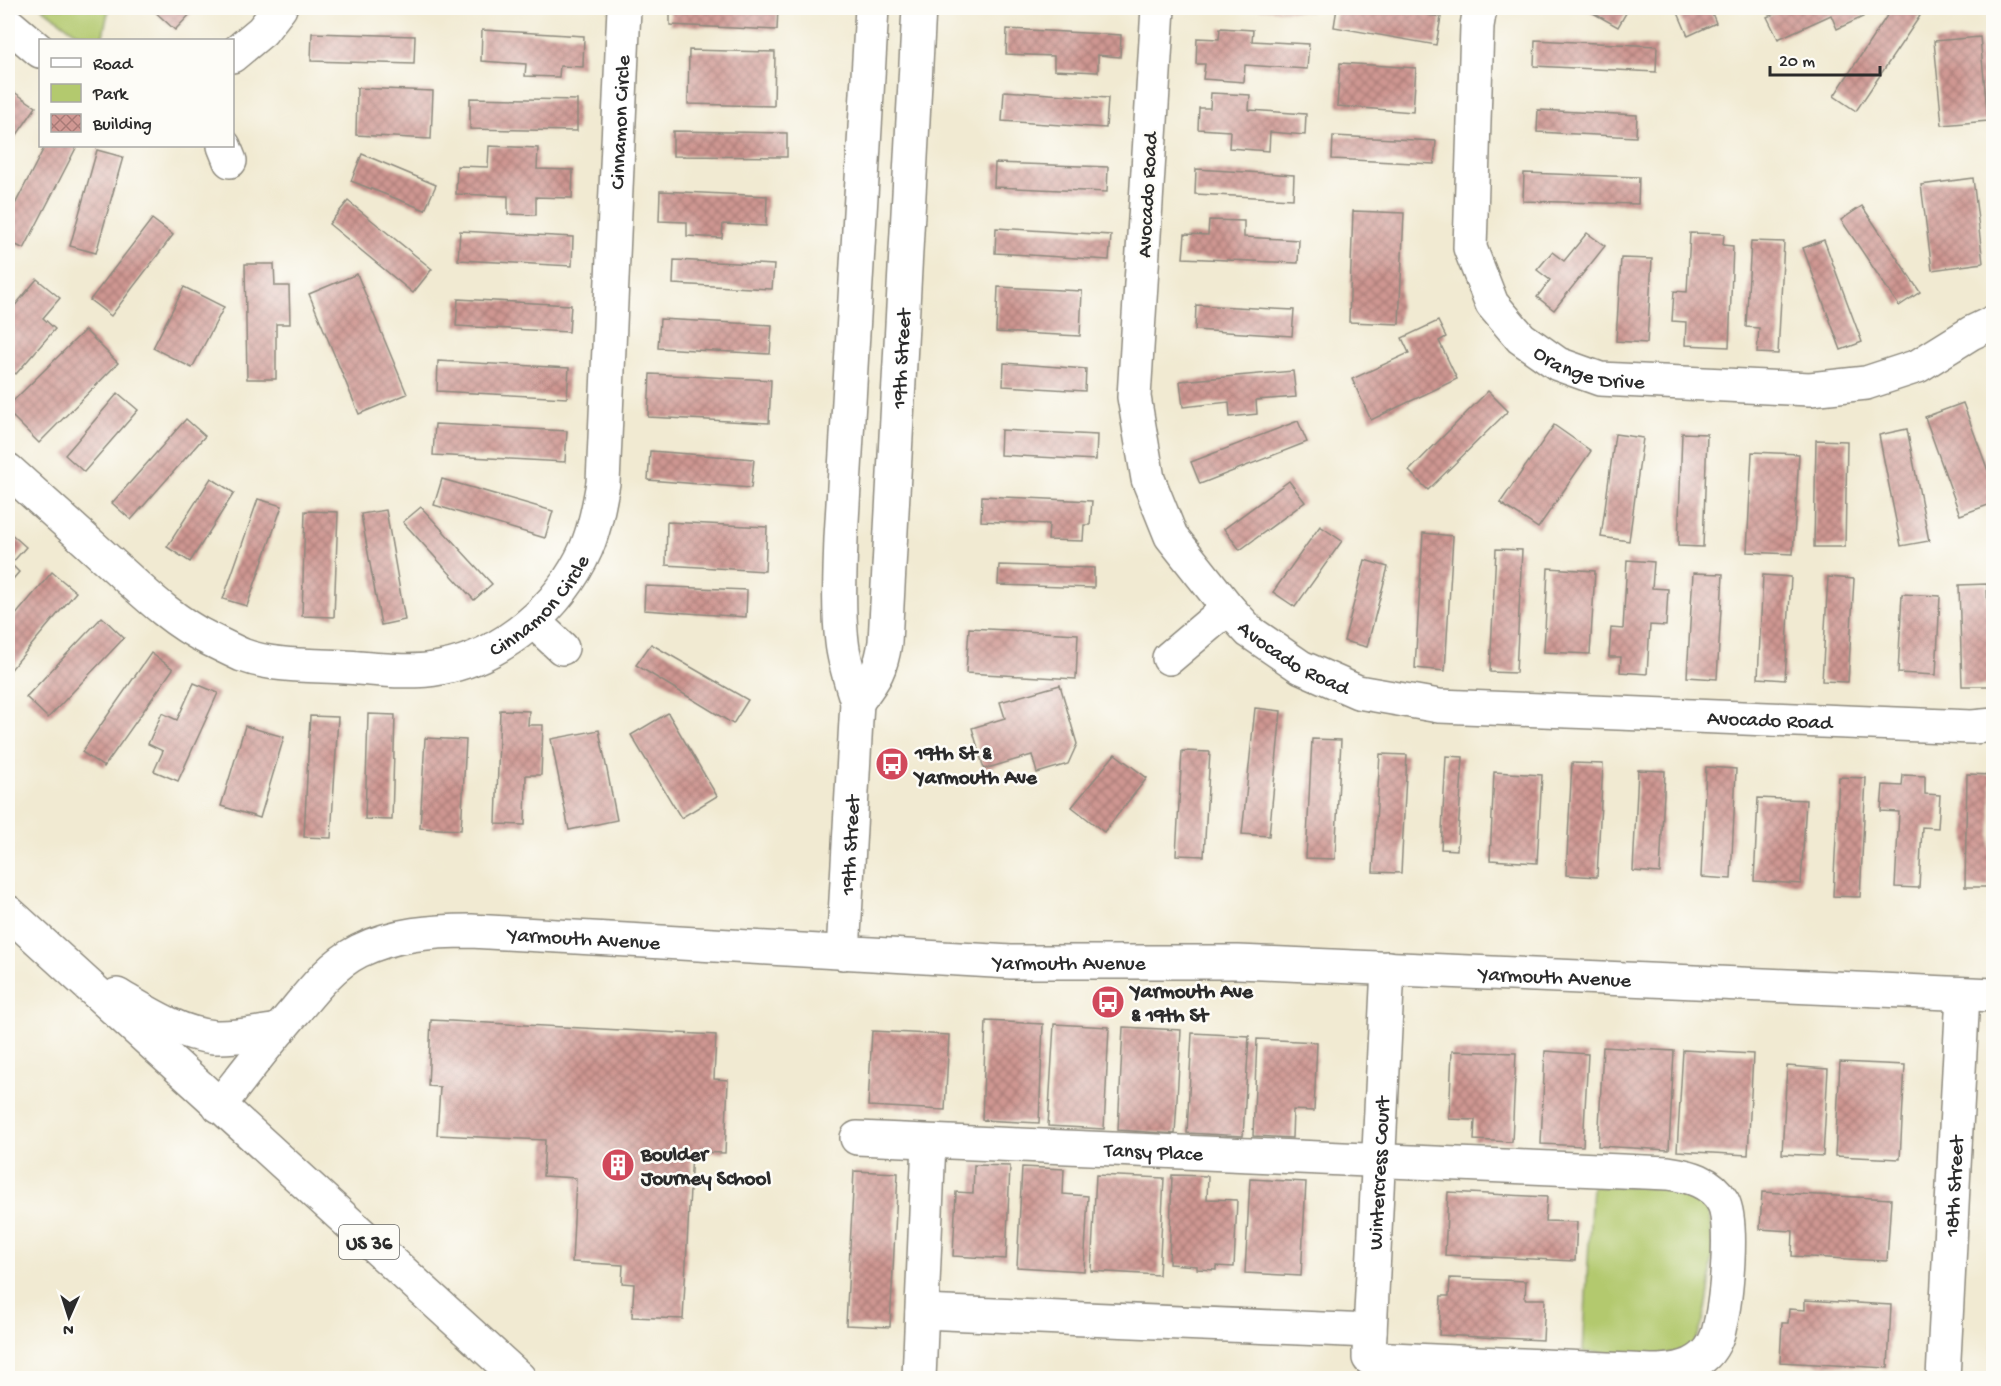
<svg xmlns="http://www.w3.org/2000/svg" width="2001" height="1386" font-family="'Gochi Hand',sans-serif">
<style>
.green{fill:#b3c96e;stroke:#6f7a4c;stroke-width:1.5}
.building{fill:url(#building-cross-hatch)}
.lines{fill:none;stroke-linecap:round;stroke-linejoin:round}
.street-casing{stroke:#8e8a7e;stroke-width:36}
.secondary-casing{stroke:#8e8a7e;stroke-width:36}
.highway-casing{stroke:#8e8a7e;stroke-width:36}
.street{stroke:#fff;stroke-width:33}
.secondary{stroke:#fff;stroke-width:33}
.highway{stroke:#fff;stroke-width:33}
.labels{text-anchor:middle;stroke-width:5;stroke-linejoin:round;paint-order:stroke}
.shield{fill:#fdfcf7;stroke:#6a6a68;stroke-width:1.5}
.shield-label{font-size:20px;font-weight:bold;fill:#2b2b2b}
.street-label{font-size:21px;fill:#2b2b2b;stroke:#fdfcf7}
.poi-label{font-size:21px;font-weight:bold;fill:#2b2b2b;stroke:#fdfcf7;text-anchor:start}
</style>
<defs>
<pattern id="building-cross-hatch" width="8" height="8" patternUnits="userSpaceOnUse" patternTransform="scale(1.5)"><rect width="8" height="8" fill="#cf9792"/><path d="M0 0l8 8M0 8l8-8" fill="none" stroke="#a87b77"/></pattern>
</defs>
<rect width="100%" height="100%" fill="#fdfcf7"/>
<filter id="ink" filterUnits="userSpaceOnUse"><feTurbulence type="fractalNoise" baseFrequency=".0167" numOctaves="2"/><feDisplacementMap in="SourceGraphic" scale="12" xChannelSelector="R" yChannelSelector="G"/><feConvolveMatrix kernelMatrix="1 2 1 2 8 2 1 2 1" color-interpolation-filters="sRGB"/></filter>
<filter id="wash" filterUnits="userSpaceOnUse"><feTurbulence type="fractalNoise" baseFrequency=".008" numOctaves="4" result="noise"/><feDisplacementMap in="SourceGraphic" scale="24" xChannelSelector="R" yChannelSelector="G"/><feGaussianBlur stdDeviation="1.35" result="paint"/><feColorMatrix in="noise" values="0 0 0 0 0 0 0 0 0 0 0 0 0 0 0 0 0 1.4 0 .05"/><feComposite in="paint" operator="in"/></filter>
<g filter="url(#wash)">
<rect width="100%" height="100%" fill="#f1ead2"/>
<g class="green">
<path d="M42 8H109L102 40 75 32Z"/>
<path d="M1592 1186C1619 1187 1683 1182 1703 1202 1720 1220 1711 1332 1690 1346 1669 1361 1610 1353 1583 1352Z"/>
</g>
<g id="blocks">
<g class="building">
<path d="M151 8H196L175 30Z"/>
<path d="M670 8H778L777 30 670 25Z"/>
<path d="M1258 8H1312V12L1258 9Z"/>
<path d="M1337 8H1385L1441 17 1436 45 1334 27Z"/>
<path d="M1584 8H1629L1618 27Z"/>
<path d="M1676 8H1710L1716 23 1688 36Z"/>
<path d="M1788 8H1859L1863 17 1837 29 1831 15 1778 39 1767 17Z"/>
<path d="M1892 8H1906L1920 16 1856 111 1834 96Z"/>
<path d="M1220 28 1253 30 1252 41 1309 44 1307 69 1245 65 1244 82 1203 79 1205 64H1196L1197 38 1219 39Z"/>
<path d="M1007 29 1121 35 1120 57 1098 55V72L1054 70V56L1006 54Z"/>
<path d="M482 30 584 36 583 67 560 66 559 77 525 76 526 64 481 61Z"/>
<path d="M312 33 415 36 414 64 311 61Z"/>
<path d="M1980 37 1988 121 1942 125 1934 41Z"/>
<path d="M1535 40 1657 46 1656 72 1534 66Z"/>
<path d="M689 50 775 52 774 106 688 104Z"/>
<path d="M1340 63 1416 68 1413 112 1337 106Z"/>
<path d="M357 88 433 91 431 139 356 135Z"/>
<path d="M11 90 36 107 8 148V96Z"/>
<path d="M1004 91 1108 98 1106 128 1002 121Z"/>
<path d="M1211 93 1250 95 1249 110 1306 114 1305 135 1270 132 1269 151 1229 148 1230 131 1198 129 1199 108H1210Z"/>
<path d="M470 98 577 100V131L470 129Z"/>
<path d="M1538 110 1637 115 1636 137 1537 132Z"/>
<path d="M673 131 787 133V157L673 156Z"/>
<path d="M1333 136 1436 141 1434 164 1332 159Z"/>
<path d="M45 146H77L24 249 8 241V218Z"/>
<path d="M489 146 538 148 537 169 573 170 572 198 536 197V215L508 214V196L456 194 457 166 488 167Z"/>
<path d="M97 150 123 157 96 253 70 246Z"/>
<path d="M362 154 436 185 425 210 351 181Z"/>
<path d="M995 163 1108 167 1107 192 994 187Z"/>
<path d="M1196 169 1294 175 1293 199 1195 194Z"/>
<path d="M1524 173 1639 177 1638 204 1523 201Z"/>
<path d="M1973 178 1983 263 1932 270 1921 185Z"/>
<path d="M660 191 767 196 766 226 723 224 722 238 687 236V222L659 221Z"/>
<path d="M348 201 432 269 413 293 329 224Z"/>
<path d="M1862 206 1920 292 1899 306 1841 220Z"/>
<path d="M1353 211 1404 213 1399 324 1349 322Z"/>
<path d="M152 219 173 235 111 316 90 300Z"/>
<path d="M1209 220 1244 221V237L1299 240 1298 263 1183 258 1185 234 1208 235Z"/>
<path d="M996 228 1111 235 1109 260 995 253Z"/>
<path d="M460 231 573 237 572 266 458 260Z"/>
<path d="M1587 233 1605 246 1554 310 1537 297 1550 280 1537 270 1552 252 1564 261Z"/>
<path d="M1690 233 1724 234 1723 245 1733 246 1729 347 1685 345 1686 322 1672 321 1674 291 1687 292Z"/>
<path d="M1824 240 1862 342 1841 350 1803 248Z"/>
<path d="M1751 241 1784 242 1778 354 1757 353 1759 328 1746 327Z"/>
<path d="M1621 258 1652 259 1647 343 1616 341Z"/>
<path d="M674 260 774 265 772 289 673 284Z"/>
<path d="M245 264H274L275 286H289L290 324H276V379H247Z"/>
<path d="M357 274 407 394 359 414 309 294Z"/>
<path d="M37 279 60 298 43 318 55 329 16 374 8 367V314Z"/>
<path d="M184 287 224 307 192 368 153 348Z"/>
<path d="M998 287 1082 291 1080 336 996 332Z"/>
<path d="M458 299 571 305 569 332 456 326Z"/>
<path d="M1196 305 1294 310 1292 336 1195 330Z"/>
<path d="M660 319 772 325 770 354 658 348Z"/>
<path d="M1438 321 1446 337 1439 341 1457 379 1371 420 1352 379 1409 353 1402 338Z"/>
<path d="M85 330 118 363 39 443 8 412V406Z"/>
<path d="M438 361 569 368 567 398 437 391Z"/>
<path d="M1004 363 1086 369 1085 391 1003 386Z"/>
<path d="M1293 371 1296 397 1256 400 1257 414 1230 417 1229 402 1183 407 1180 381Z"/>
<path d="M650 374 771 380 769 423 648 417Z"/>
<path d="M1488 391 1508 411 1428 490 1409 471Z"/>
<path d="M118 393 138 410 84 472 65 455Z"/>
<path d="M1963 403 1994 487V503L1960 515 1925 417Z"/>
<path d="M186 419 205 436 131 520 112 503Z"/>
<path d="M1298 421 1307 442 1200 484 1191 462Z"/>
<path d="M435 424 567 431 565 462 433 455Z"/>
<path d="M1554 425 1591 451 1538 528 1500 503Z"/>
<path d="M1907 429 1929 541 1901 546 1879 435Z"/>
<path d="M1001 430 1097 435 1096 460 1000 455Z"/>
<path d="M1682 433 1707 434 1703 547 1678 546Z"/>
<path d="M1615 434 1643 438 1629 541 1601 537Z"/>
<path d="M1816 440 1847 441 1845 547H1814Z"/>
<path d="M650 451 754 459 751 488 648 480Z"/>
<path d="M1752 452 1799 454 1793 554 1747 552Z"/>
<path d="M211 478 234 493 190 562 167 547Z"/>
<path d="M442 479 553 511 545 538 434 505Z"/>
<path d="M1289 481 1305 502 1240 550 1224 529Z"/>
<path d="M982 496 1092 501 1090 525H1084L1083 541 1048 540 1049 524 981 521Z"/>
<path d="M258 499 282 506 247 606 223 599Z"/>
<path d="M421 507 492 584 474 600 403 522Z"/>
<path d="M386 510 405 620 381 625 361 514Z"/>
<path d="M305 511 338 512 334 617 302 616Z"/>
<path d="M667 522 767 527 765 571 666 565Z"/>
<path d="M1320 526 1342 541 1295 607 1273 592Z"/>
<path d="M8 531 26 547 11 564 19 572 8 585Z"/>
<path d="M1423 533 1453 536 1445 671 1415 668Z"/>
<path d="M1496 549 1522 550 1516 673 1490 672Z"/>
<path d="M1365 560 1388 567 1367 647 1344 641Z"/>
<path d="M1627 560 1654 562 1652 588 1668 589 1666 626 1650 625 1647 674 1620 672 1621 657H1609L1611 628 1623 629Z"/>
<path d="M999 565 1094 568V588L998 585Z"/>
<path d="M1548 568 1595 571 1590 654 1544 652Z"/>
<path d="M52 572 76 592 8 673V624Z"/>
<path d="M1693 573 1723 574 1717 679 1687 677Z"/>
<path d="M1763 575 1791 577 1785 680 1758 678Z"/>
<path d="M1828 577 1854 579 1848 682 1822 681Z"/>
<path d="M1987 584 1990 686H1962L1959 585Z"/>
<path d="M645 586 747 590 746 617 644 610Z"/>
<path d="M1902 594 1940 596 1936 675 1898 673Z"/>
<path d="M102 617 124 638 48 718 26 697Z"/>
<path d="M969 628 1078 634 1076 679 966 673Z"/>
<path d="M651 644 748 700 733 724 636 665Z"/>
<path d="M151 653 173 669 104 767 82 752Z"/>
<path d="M194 683 218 693 178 781 154 771 163 751 148 744 162 713 177 720Z"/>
<path d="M1060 685 1077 744 1068 764 1037 773 1032 755 984 769 972 728 1005 718 1000 702Z"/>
<path d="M1255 708 1281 711 1269 836 1242 834Z"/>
<path d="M500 710 529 711 528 725H543L541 775H526L525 825 496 824Z"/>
<path d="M668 713 717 796 681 818 631 735Z"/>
<path d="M368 714 395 715 392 820 365 819Z"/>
<path d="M310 716 338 717 331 838 304 837Z"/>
<path d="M245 726 284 737 260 818 221 806Z"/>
<path d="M599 730 617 820 569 830 551 739Z"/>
<path d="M425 738 466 740 461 830 420 828Z"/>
<path d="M1312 739 1341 740 1335 859 1306 858Z"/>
<path d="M1182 751 1210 752 1204 856 1176 855Z"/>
<path d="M1115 754 1147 778 1104 832 1072 807Z"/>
<path d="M1380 754 1407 755 1401 873 1373 872Z"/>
<path d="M1446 756 1463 757 1457 850 1441 849Z"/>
<path d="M1572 763 1603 764 1597 877 1566 875Z"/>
<path d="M1706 767 1736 769 1731 879 1701 877Z"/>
<path d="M1638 770 1665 771 1660 873 1633 871Z"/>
<path d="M1494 772 1542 775 1537 863 1490 860Z"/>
<path d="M1967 774 1992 775 1989 887H1965Z"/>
<path d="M1903 775 1925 776V794L1940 795 1938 828 1922 827 1919 888 1895 887 1899 812 1881 811 1883 785 1902 786Z"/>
<path d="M1839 777 1866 778 1860 897 1833 896Z"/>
<path d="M1758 798 1806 800 1801 884 1754 881Z"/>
<path d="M431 1020 716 1035 714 1079 728 1080 725 1153 692 1152 683 1319 632 1317 634 1284 622 1283 623 1265 572 1262 576 1178 543 1176 545 1140 437 1135 440 1087 428 1086Z"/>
<path d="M986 1021 1043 1024 1039 1123 982 1120Z"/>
<path d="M1054 1024 1109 1027 1104 1129 1048 1126Z"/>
<path d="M1123 1027 1181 1030 1175 1134 1118 1130Z"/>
<path d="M872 1031 949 1035 945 1110 868 1106Z"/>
<path d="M1192 1033 1249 1036 1243 1136 1187 1133Z"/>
<path d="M1257 1039 1317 1042 1314 1111 1293 1110 1292 1138 1253 1136Z"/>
<path d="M1603 1047 1674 1051 1669 1150 1598 1146Z"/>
<path d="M1683 1050 1753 1054 1748 1155 1677 1151Z"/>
<path d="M1452 1051 1516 1053 1512 1142 1474 1140 1475 1120 1449 1119Z"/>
<path d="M1545 1051 1588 1054 1583 1146 1541 1144Z"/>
<path d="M1840 1062 1905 1065 1900 1159 1835 1156Z"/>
<path d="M1787 1066 1828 1069 1823 1156 1782 1154Z"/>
<path d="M974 1165 1010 1166 1006 1259 953 1256 956 1192 973 1193Z"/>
<path d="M1022 1167 1064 1169 1063 1194 1088 1196 1084 1271 1017 1267Z"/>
<path d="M854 1171 898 1173 890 1327 846 1325Z"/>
<path d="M1096 1175 1164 1178 1159 1275 1091 1271Z"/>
<path d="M1172 1175 1208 1176 1207 1199 1237 1200 1234 1267 1216 1266V1270L1197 1269V1266L1169 1264Z"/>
<path d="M1250 1179 1306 1182 1301 1276 1245 1273Z"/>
<path d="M1448 1192 1547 1197 1545 1221 1577 1222 1575 1261 1445 1255Z"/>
<path d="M1762 1192 1891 1199 1887 1261 1792 1256 1793 1231 1760 1229Z"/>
<path d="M1450 1278 1526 1281 1525 1299H1545L1543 1340 1439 1335 1441 1296H1449Z"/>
<path d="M1805 1300 1891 1305 1888 1368 1780 1362 1782 1323H1788L1789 1309 1805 1310Z"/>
<path d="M1992 1343H1994V1378H1990Z"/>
</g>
</g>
</g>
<g filter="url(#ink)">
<use href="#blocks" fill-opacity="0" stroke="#8e8a7e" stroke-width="1.5"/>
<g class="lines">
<g class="street-casing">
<g id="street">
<path id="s1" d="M1158 8 1134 397 1148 479 1171 536 1228 608 1250 632 1301 667 1358 692 1439 706 1972 727 1994 725"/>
<path id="s2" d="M1480 8 1477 26 1470 248 1492 304 1521 338 1558 364 1600 379 1810 389 1866 383 1918 366 1971 333 1994 322"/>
<path d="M8 24 40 51"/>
<path d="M232 56 262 31 280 8"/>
<path d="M224 146 230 161"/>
<path id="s3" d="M8 470C42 501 77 532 112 564 142 591 172 621 209 639 219 644 231 650 242 655 274 667 312 665 345 667 376 669 410 674 440 668 504 656 560 607 586 549 595 528 599 505 603 483L624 8"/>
<path d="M533 621 562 648"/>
<path d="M1169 658 1228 608"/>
<path id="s4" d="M857 1138 1668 1173C1689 1176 1711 1181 1723 1202 1734 1222 1726 1301 1720 1325 1718 1337 1712 1350 1703 1357 1688 1370 1669 1371 1651 1371L1369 1358"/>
<path d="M922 1312 1370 1331"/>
<path id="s5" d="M1369 1353 1388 968"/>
<path d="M919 1378 929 1142"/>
<path id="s6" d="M1943 1378 1963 994"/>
</g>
</g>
<g class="secondary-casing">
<g id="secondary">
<path id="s7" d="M857 702C874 679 881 671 885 642L919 8"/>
<path id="s8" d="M843 953 857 702C851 682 844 662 842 642 838 608 840 573 841 538L872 8"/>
<path id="s9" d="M219 1106C244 1074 269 1041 296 1010 314 988 333 964 359 951 393 934 433 931 471 931L1011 962H1238L1994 995"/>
</g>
</g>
<g class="highway-casing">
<g id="highway">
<path d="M8 912 519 1378"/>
<path d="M117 995C146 1012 179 1034 214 1037 236 1038 258 1033 279 1030"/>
</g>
</g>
<use href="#street" class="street"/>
<use href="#secondary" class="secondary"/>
<use href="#highway" class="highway"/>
</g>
</g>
<defs>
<g id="bus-disc" transform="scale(1.725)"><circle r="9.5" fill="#d1495b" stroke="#fdfcf7"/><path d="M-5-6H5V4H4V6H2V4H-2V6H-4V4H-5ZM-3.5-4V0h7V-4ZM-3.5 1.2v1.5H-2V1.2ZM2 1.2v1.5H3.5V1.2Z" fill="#fff"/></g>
<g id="building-disc" transform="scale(1.725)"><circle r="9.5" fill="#d1495b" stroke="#fdfcf7"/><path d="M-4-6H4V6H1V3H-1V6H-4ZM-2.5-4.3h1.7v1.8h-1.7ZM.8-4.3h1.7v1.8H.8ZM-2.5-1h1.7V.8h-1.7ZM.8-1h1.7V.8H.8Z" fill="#fff"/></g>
</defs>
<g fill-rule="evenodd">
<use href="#bus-disc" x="892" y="764"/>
<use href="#bus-disc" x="1108" y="1002"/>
<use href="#building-disc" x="618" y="1165"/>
</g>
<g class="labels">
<rect class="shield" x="339" y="1225" width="60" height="34" rx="4.5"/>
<g class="shield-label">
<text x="369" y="1249">US 36</text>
</g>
<g class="street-label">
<text dy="7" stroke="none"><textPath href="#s3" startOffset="1124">Cinnamon Circle</textPath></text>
<text transform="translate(1146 195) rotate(-87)" y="7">Avocado Road</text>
<text dy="7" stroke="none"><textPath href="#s7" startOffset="351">19th Street</textPath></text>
<text dy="7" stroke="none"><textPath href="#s2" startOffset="422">Orange Drive</textPath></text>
<text dy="7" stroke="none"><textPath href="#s3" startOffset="620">Cinnamon Circle</textPath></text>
<text dy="7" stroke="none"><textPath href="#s1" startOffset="710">Avocado Road</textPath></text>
<text dy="7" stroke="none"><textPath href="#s1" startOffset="1196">Avocado Road</textPath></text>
<text dy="7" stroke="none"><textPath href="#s8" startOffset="108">19th Street</textPath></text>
<text dy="7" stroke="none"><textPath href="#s9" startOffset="438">Yarmouth Avenue</textPath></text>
<text dy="7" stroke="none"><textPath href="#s9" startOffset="924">Yarmouth Avenue</textPath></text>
<text dy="7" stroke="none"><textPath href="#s9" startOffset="1410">Yarmouth Avenue</textPath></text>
<text dy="7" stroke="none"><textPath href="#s4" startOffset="297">Tansy Place</textPath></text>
<text dy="7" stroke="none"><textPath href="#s5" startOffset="180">Wintercress Court</textPath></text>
<text dy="7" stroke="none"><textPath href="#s6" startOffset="192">18th Street</textPath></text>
</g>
<g class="poi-label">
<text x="915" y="759">19th St &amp;<tspan x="915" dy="24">Yarmouth Ave</tspan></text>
<text x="1131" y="997">Yarmouth Ave<tspan x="1131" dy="24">&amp; 19th St</tspan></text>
<text x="641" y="1160">Boulder<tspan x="641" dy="24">Journey School</tspan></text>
</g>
</g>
<rect width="2001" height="1386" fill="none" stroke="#fdfcf7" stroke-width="30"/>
<rect x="39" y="39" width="195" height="108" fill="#fdfcf7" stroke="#a9a8a5" stroke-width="1.5"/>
<rect x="51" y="58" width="30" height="9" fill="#ffffff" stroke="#a9a8a5" stroke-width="1.5"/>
<text x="93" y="69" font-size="18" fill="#2b2b2b">Road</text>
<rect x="51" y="84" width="30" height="18" fill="#b3c96e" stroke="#a9a8a5" stroke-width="1.5"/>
<text x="93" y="99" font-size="18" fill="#2b2b2b">Park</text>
<rect x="51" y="114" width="30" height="18" fill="url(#building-cross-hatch)" stroke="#a9a8a5" stroke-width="1.5"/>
<text x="93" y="129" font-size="18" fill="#2b2b2b">Building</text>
<g transform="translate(69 1317) rotate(183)" stroke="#fdfcf7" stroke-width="4.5" paint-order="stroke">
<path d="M0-4.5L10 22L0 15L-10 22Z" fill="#2b2b2b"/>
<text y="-9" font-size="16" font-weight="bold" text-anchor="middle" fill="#2b2b2b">N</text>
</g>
<path d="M1770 66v9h110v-9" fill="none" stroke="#2b2b2b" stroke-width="3"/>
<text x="1779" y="66" font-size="18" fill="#2b2b2b" stroke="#fdfcf7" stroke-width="4.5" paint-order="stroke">20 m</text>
</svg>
